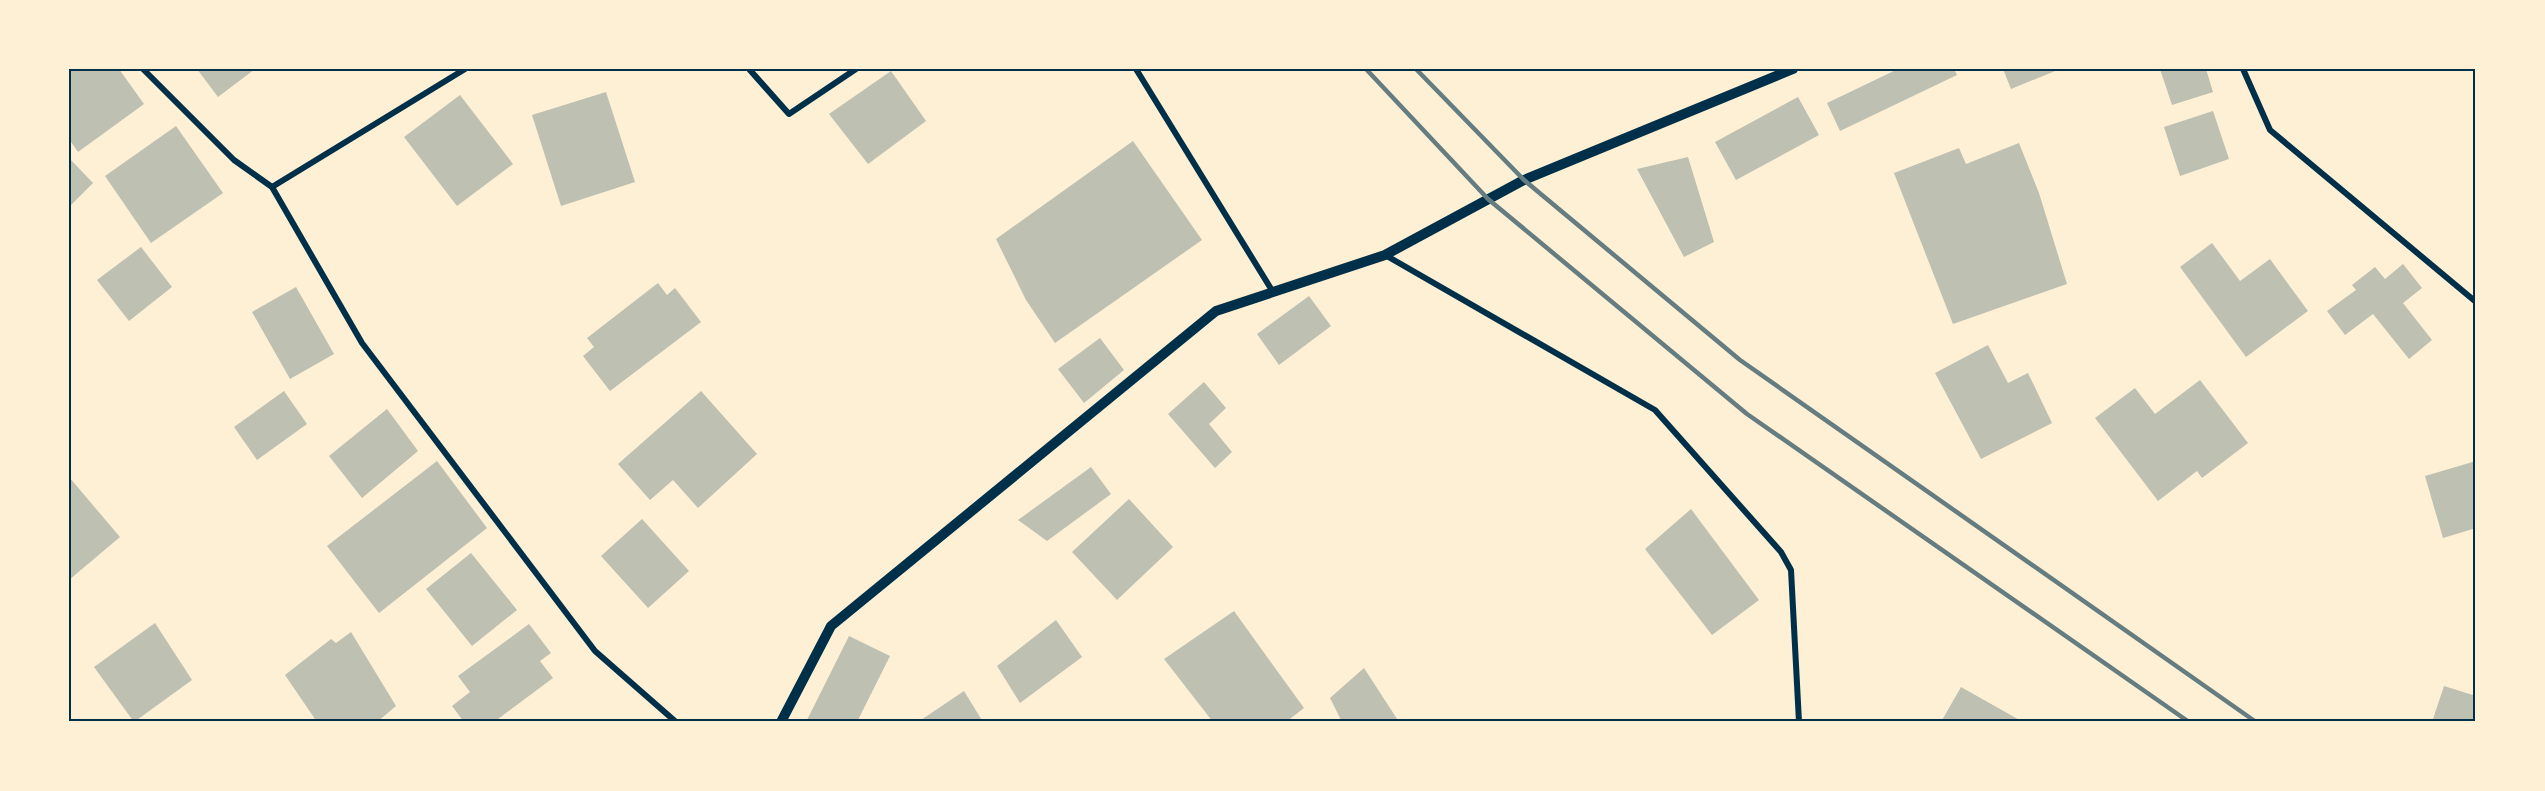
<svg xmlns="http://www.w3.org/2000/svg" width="2545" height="791" font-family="'PT Sans Narrow',sans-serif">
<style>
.building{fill:#bec0b2}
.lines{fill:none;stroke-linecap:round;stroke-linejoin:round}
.minor{stroke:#003049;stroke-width:6}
.tertiary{stroke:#003049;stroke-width:10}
.rail{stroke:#657d81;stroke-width:4.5}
.neatline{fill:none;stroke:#003049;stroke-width:2}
</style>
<rect width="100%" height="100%" fill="#fdf0d5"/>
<g class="building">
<path d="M73 69H119L144 104 78 152 69 139V72Z"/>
<path d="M197 69H255L218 97Z"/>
<path d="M1898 69H1954L1957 75 1840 131 1827 103Z"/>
<path d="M2003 69H2060L2011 89Z"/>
<path d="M2160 69H2206L2213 92 2172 105Z"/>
<path d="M891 71 926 121 868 164 829 114Z"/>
<path d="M606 92 635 182 561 206 532 115Z"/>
<path d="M460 95 513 164 457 206 404 137Z"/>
<path d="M1798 97 1819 135 1736 180 1715 142Z"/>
<path d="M2213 111 2229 159 2180 176 2164 127Z"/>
<path d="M176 126 223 193 151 243 105 176Z"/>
<path d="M1133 141 1202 240 1055 343 1026 300 996 239Z"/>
<path d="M2019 143 2039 193 2067 284 1953 324 1894 173 1959 148 1966 164Z"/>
<path d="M1688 157 1714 242 1684 257 1637 169Z"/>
<path d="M69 158 93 183 69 207Z"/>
<path d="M2212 243 2240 281 2270 259 2308 311 2246 357 2180 267Z"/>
<path d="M141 247 172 287 129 321 97 280Z"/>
<path d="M2403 264 2422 288 2403 303 2432 340 2409 359 2373 314 2345 335 2327 311 2356 290 2352 285 2375 267 2385 279Z"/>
<path d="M658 283 667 295 675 288 701 322 610 391 583 356 594 347 587 338Z"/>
<path d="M296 287 334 354 290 379 252 312Z"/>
<path d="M1309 296 1331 326 1279 365 1257 334Z"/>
<path d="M1100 338 1124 370 1084 403 1058 369Z"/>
<path d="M1988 345 2008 383 2028 373 2052 423 1981 459 1935 373Z"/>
<path d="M2200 380 2248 443 2202 478 2197 471 2158 501 2095 418 2135 388 2155 414Z"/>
<path d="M1204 382 1226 408 1209 424 1232 452 1215 468 1168 414Z"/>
<path d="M284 391 307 424 257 460 234 427Z"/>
<path d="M701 391 757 454 698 508 673 480 650 500 618 464Z"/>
<path d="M387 409 418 451 362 498 329 456Z"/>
<path d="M437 461 487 528 379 613 327 546Z"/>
<path d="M2476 461V528L2443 538 2425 476Z"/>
<path d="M1091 467 1111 494 1047 541 1018 520Z"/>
<path d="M69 477 120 537 69 580Z"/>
<path d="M1129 499 1173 547 1117 600 1072 552Z"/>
<path d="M1691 509 1759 600 1712 635 1645 549Z"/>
<path d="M642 519 689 571 648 608 601 556Z"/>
<path d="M471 553 517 610 472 646 426 589Z"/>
<path d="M1234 611 1304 708 1286 722H1213L1164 659Z"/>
<path d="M1056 620 1082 657 1020 703 997 666Z"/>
<path d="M155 623 192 680 134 722 94 667Z"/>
<path d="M529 624 551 653 540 661 553 678 494 722H464L452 706 470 692 458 676Z"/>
<path d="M351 632 396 706 377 722H317L285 675 331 639 336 643Z"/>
<path d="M849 636 890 656 857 722H806Z"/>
<path d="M1364 668 1399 722H1342L1330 698Z"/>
<path d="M2444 686 2476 696V722H2432Z"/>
<path d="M1961 687 2023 722H1941Z"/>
<path d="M964 691 983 722H918Z"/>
</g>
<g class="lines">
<g class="minor">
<path d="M143 69 234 160 272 187 362 343 595 651 676 722"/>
<path d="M749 69 789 114 856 69"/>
<path d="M1136 69 1273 292"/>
<path d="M2243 69 2270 130 2476 302"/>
<path d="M272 187 465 69"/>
<path d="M1385 255 1655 410 1781 552 1791 570 1799 722"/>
</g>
<path class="tertiary" d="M781 722 831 626 1216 311 1385 255 1524 180 1793 69"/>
<g class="rail">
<path d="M1366 69 1488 199 1747 414 2189 722"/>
<path d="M1416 69 1524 180 1740 360 2256 722"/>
</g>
</g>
<rect width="2545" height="791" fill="none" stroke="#fdf0d5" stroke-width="141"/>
<rect x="70" y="70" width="2404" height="650" class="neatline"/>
</svg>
